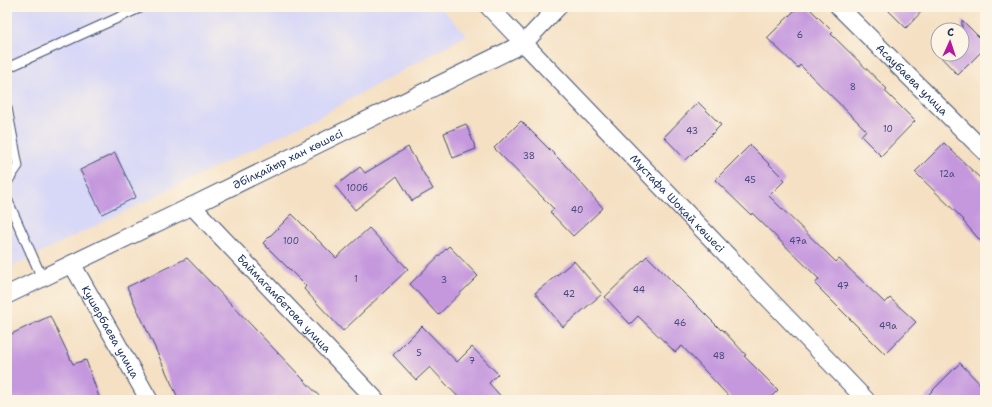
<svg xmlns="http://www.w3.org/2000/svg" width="992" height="407" font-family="'Shantell Sans',sans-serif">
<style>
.built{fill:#d7d7f8}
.building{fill:#c598de}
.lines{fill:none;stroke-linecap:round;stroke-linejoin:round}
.service-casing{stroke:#3c4a6d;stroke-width:11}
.minor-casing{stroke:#3c4a6d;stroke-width:19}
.service{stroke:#fff;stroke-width:9}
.minor{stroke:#fff;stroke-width:17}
.labels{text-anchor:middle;stroke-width:4;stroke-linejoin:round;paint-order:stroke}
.number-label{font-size:9px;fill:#46497e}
.street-label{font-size:11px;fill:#1b2f5e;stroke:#fcf5e5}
</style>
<rect width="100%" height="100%" fill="#fcf5e5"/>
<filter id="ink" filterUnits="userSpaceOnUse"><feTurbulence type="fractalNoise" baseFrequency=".025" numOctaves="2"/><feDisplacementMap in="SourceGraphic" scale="8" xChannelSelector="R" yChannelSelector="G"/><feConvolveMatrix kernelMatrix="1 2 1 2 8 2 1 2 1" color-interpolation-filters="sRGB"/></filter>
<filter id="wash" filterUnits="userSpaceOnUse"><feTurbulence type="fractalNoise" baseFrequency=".012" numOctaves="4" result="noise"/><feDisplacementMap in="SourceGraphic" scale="16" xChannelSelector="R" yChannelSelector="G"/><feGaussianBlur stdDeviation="0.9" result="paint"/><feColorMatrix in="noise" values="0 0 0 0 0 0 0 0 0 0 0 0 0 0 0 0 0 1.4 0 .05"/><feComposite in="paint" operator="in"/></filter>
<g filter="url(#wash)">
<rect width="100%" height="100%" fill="#f5e0c3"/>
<path class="built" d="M7 7H440L467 35 320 116 7 269Z"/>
<g id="blocks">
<g class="building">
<path d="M798 7H808L833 32 831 34 887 89 885 91 915 121 881 156 861 136 866 130 800 65 798 68 767 38Z"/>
<path d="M885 7H926L906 28Z"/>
<path d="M962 20 985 43V48L958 75 938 54H962Z"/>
<path d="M698 102 721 125 686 160 664 137Z"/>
<path d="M521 121 564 164 603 208 573 236 550 212 554 209 494 148Z"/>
<path d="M466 124 476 149 453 158 444 133Z"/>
<path d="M944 143 985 183V246L963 221 964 220 915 172Z"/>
<path d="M750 145 785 180 769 196 836 262 839 259 885 303 890 298 916 322 885 354 815 284 819 279 752 213 751 215 715 180Z"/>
<path d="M408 147 433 189 412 201 397 176 355 210 335 186 360 167 365 173Z"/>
<path d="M115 153 136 197 102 214 80 170Z"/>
<path d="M292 214 336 258 369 228 408 269 343 331 304 289 306 286 263 243Z"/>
<path d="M449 246 478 276 438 315 410 284Z"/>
<path d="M647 256 721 330 722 329 746 355 744 356 778 390 768 400H732L682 346 675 352 638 316 630 324 605 297Z"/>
<path d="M187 258 323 400H179L127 287Z"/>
<path d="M574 261 602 294 563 327 535 293Z"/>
<path d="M50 316 73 364 86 360 100 400H10L7 392V336Z"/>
<path d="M422 326 457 362 472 347 498 374 489 383 504 400H461L430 367 416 380 393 355Z"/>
<path d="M960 363 985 389V400H923Z"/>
</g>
</g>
</g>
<g filter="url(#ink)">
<use href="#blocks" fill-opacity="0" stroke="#3c4a6d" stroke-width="1"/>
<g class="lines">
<g class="service-casing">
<g id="service">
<path d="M7 68 142 7"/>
<path d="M7 108 18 166 7 182"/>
<path d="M7 199 42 278"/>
</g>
</g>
<g class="minor-casing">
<g id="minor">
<path id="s1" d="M489 7 866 400"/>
<path id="s2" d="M839 7 985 152"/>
<path id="s3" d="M192 206 376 400"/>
<path id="s4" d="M72 264 149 400"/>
<path id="s5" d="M7 295 192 206 524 43 558 7"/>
</g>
</g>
<use href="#service" class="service"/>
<use href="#minor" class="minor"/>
</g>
</g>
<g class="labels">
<g class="number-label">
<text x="800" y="38">6</text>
<text x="853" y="90">8</text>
<text x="888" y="132">10</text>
<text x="692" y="134">43</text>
<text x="529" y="159">38</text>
<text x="947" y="177">12а</text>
<text x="750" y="183">45</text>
<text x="357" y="191">100б</text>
<text x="577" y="213">40</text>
<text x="291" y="244">100</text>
<text x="798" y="244">47а</text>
<text x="356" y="282">1</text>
<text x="444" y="283">3</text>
<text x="843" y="289">47</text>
<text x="639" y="293">44</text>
<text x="569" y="297">42</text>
<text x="680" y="326">46</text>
<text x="888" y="329">49а</text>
<text x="419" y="356">5</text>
<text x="719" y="359">48</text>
<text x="472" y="364">7</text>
</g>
<g class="street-label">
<text dy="4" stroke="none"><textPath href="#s2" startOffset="103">Асаубаева улица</textPath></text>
<text dy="4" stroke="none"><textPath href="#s5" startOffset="312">Әбілқайыр хан көшесі</textPath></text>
<text dy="4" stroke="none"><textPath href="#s1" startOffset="272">Мұстафа Шоқай көшесі</textPath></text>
<text dy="4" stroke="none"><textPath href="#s3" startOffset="134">Баймагамбетова улица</textPath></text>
<text dy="4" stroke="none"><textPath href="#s4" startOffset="78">Кушербаева улица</textPath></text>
</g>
</g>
<rect width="992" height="407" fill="none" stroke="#fcf5e5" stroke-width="24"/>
<g transform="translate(950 42) rotate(3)"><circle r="19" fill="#fcf5e5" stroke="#a2a6af"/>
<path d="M0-3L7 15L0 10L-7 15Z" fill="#b5179e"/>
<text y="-6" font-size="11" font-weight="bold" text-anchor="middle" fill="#1b2f5e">С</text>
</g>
</svg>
